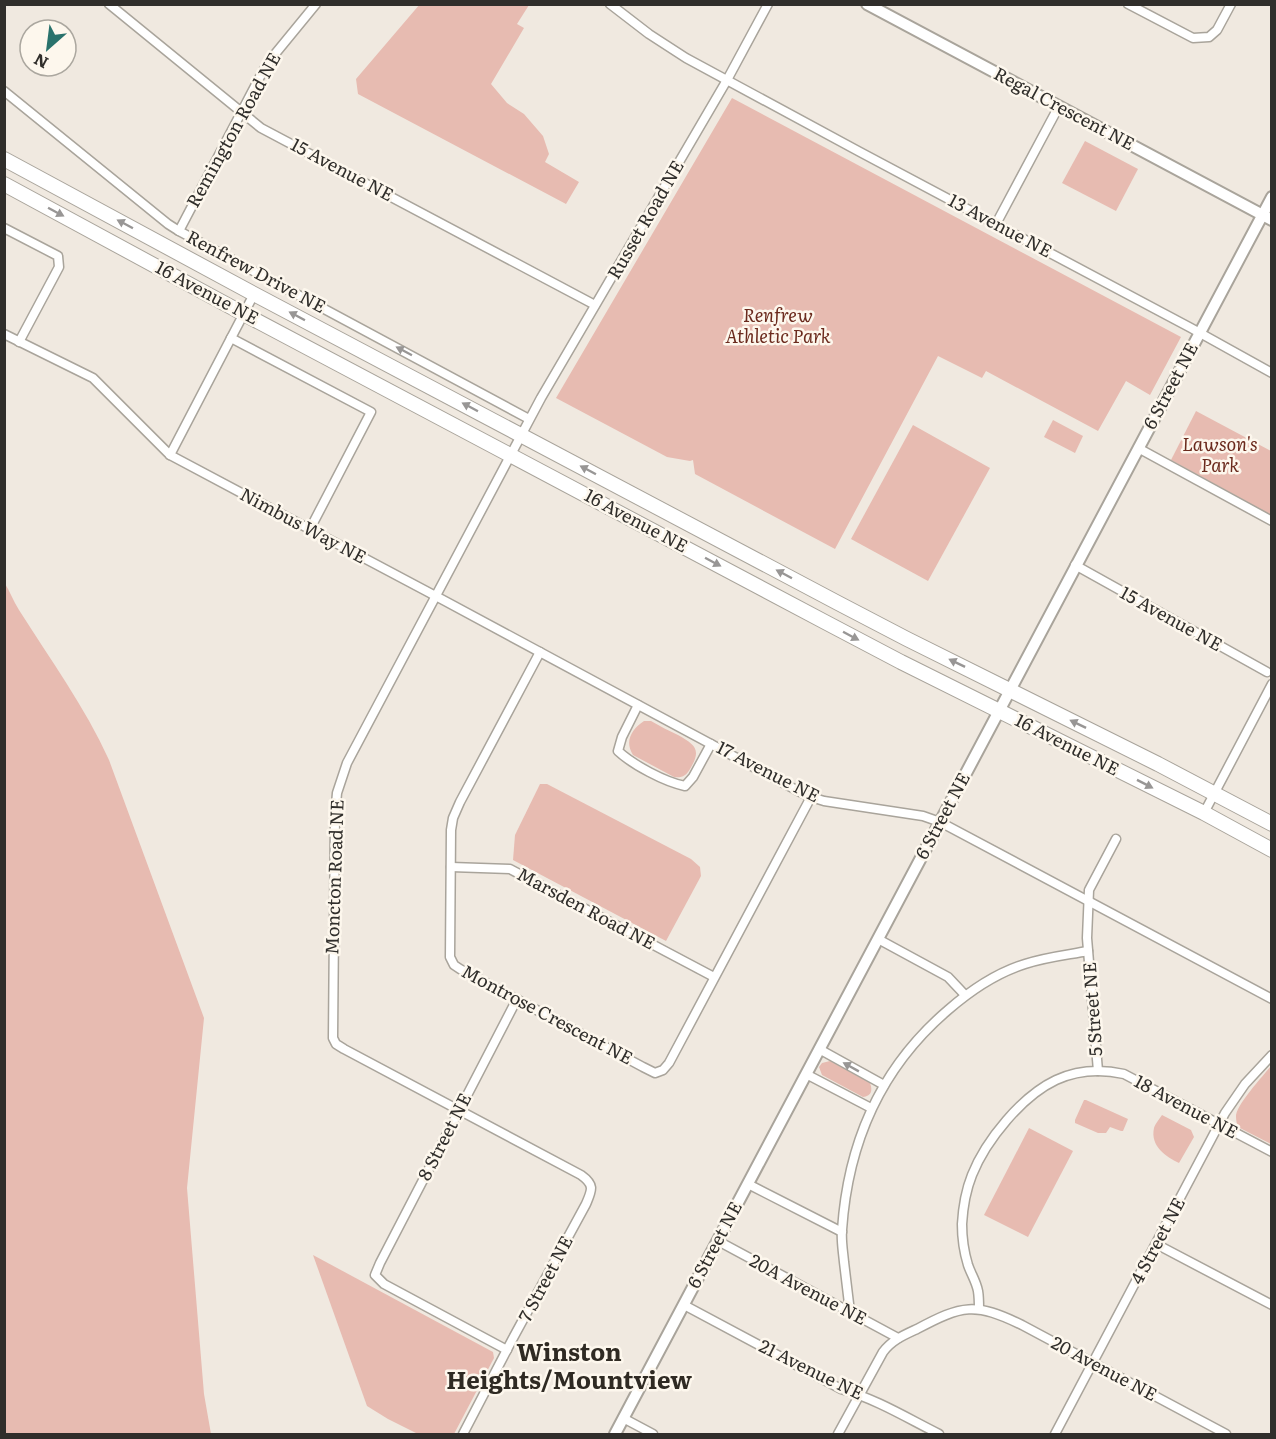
<svg xmlns="http://www.w3.org/2000/svg" width="1276" height="1439" font-family="Literata,serif">
<style>
.green{fill:#e7bbb1}
.lines{fill:none;stroke-linecap:round;stroke-linejoin:round}
.minor-casing{stroke:#a9a49b;stroke-width:11}
.tertiary-casing{stroke:#a9a49b;stroke-width:14}
.trunk-casing{stroke:#a9a49b;stroke-width:16}
.minor{stroke:#fff;stroke-width:8}
.tertiary{stroke:#fff;stroke-width:10}
.trunk{stroke:#fff;stroke-width:14}
.oneway{fill:#989695}
.labels{text-anchor:middle;stroke-width:5;stroke-linejoin:round;paint-order:stroke}
.street-label{font-size:18px;fill:#302e2b;stroke:#fdf7ed}
.park-label{font-size:18px;font-style:italic;fill:#6b2a1d;stroke:#fdf7ed}
.district-label{font-size:24px;font-weight:bold;fill:#2f2a23;stroke:#fdf7ed}
</style>
<rect width="100%" height="100%" fill="#f0e9e0"/>
<g class="green">
<path d="M420 4 529 5 517 24 524 28 491 84 507 103 524 114 543 136 549 154 545 162 579 182 566 204 358 94 356 79Z"/>
<path d="M732 98 1181 337 1150 395 1126 381 1098 431 986 371 982 378 938 356 835 549 695 474 693 460 690 461 667 457 556 398Z"/>
<path d="M1085 141 1138 169 1116 211 1062 183Z"/>
<path d="M1196 411 1271 451V515L1171 460Z"/>
<path d="M1053 420 1083 436 1075 453 1044 437Z"/>
<path d="M913 425 990 468 928 581 851 539Z"/>
<path d="M4 582C10 591 13 601 19 610 50 659 85 707 109 760L204 1018 187 1188 204 1394 211 1434H5Z"/>
<path d="M644 721H651C660 726 669 731 678 735 695 745 702 749 690 769 686 776 682 778 674 777L633 755C624 741 632 729 644 721Z"/>
<path d="M540 784H547L691 859 700 867 701 876 666 941 513 860 515 835Z"/>
<path d="M830 1061 870 1083C873 1091 871 1096 863 1097L822 1075 819 1067 822 1063Z"/>
<path d="M1271 1066V1144L1238 1127C1237 1124 1236 1121 1236 1117 1235 1106 1263 1076 1271 1066Z"/>
<path d="M1084 1100H1086L1128 1119 1123 1131H1121L1110 1127 1106 1133H1098L1075 1123V1120Z"/>
<path d="M1162 1115 1191 1130 1194 1137 1179 1163C1166 1157 1150 1146 1154 1128 1155 1124 1160 1118 1162 1115Z"/>
<path d="M1029 1128 1073 1151 1028 1237 984 1215Z"/>
<path d="M313 1255 493 1352 494 1358 454 1434H418L388 1419 367 1406Z"/>
</g>
<g class="lines">
<g class="minor-casing">
<g id="minor">
<path d="M109 4 261 128 595 305"/>
<path d="M610 4 649 34 686 58 860 152 1191 328 1272 373"/>
<path d="M1128 4 1193 38 1209 37 1217 30 1231 4"/>
<path d="M4 91 168 224 179 231 529 419"/>
<path d="M996 224 1059 106"/>
<path d="M4 228 58 256 59 267 19 342"/>
<path d="M179 231 264 69 275 54 316 4"/>
<path d="M4 334 93 378 170 455 445 601 800 792 811 797 824 801 923 816 940 822 1272 999"/>
<path d="M231 338 371 412 310 529"/>
<path d="M1138 448 1272 521"/>
<path d="M170 455 254 294"/>
<path d="M1075 565 1267 672"/>
<path d="M540 652 460 802 453 818 451 830 450 957 454 965 460 969 643 1067 655 1073 663 1070 669 1063 811 797"/>
<path d="M638 705 622 737 618 751C633 765 665 782 685 786L693 777 711 744"/>
<path d="M1204 813 1272 684"/>
<path d="M451 867 510 869 714 977"/>
<path d="M878 939 948 977 965 995"/>
<path d="M819 1049 884 1085"/>
<path d="M1098 1071 1087 938 1089 890 1116 839"/>
<path d="M806 1074 871 1108"/>
<path d="M748 1184 842 1232"/>
<path d="M718 1241 898 1338"/>
<path d="M1156 1244 1272 1305"/>
<path d="M684 1305 841 1389C876 1399 907 1418 939 1434"/>
<path d="M979 1309C979 1303 979 1297 978 1291 976 1281 971 1274 968 1265 964 1252 962 1238 962 1224 963 1207 966 1190 972 1175 986 1140 1022 1096 1056 1080 1078 1070 1101 1069 1124 1074L1272 1152"/>
<path d="M850 1312C848 1295 846 1278 844 1262 843 1251 841 1240 842 1230 848 1142 880 1068 948 1010 971 990 996 973 1025 964 1046 957 1067 955 1088 951"/>
<path d="M507 1350 384 1284 375 1275 380 1263 517 999"/>
<path d="M623 1418 653 1434"/>
<path d="M463 1434 512 1340 586 1204C592 1190 595 1185 581 1175L344 1049 336 1044 333 1038 335 816 337 793 347 763 541 398 727 80 768 4"/>
<path d="M838 1434 883 1352C892 1340 904 1335 917 1329 962 1305 975 1302 1022 1325L1226 1434"/>
<path d="M1055 1434 1225 1113 1245 1084 1272 1055"/>
</g>
</g>
<g class="tertiary-casing">
<g id="tertiary">
<path d="M867 4 1272 220"/>
<path d="M615 1434 1272 197"/>
</g>
</g>
<g class="trunk-casing">
<g id="trunk">
<path d="M4 159 254 294 838 603 907 639 1158 764 1272 824"/>
<path d="M4 184 244 314 825 622 901 662 1204 813 1272 850"/>
</g>
</g>
<use href="#minor" class="minor"/>
<use href="#tertiary" class="tertiary"/>
<use href="#trunk" class="trunk"/>
</g>
<defs><path id="oneway-solid" d="M-6-.8H1V-3.2L6.5 0L1 3.2V.8H-6Z" transform="scale(1.5)"/></defs>
<g class="oneway">
<use href="#oneway-solid" transform="translate(56 212) rotate(28)"/>
<use href="#oneway-solid" transform="translate(125 224) rotate(-152)"/>
<use href="#oneway-solid" transform="translate(297 316) rotate(-152)"/>
<use href="#oneway-solid" transform="translate(404 351) rotate(-152)"/>
<use href="#oneway-solid" transform="translate(470 407) rotate(-152)"/>
<use href="#oneway-solid" transform="translate(588 470) rotate(-152)"/>
<use href="#oneway-solid" transform="translate(713 562) rotate(28)"/>
<use href="#oneway-solid" transform="translate(784 574) rotate(-152)"/>
<use href="#oneway-solid" transform="translate(851 636) rotate(28)"/>
<use href="#oneway-solid" transform="translate(957 663) rotate(-154)"/>
<use href="#oneway-solid" transform="translate(1078 724) rotate(-154)"/>
<use href="#oneway-solid" transform="translate(1145 784) rotate(27)"/>
<use href="#oneway-solid" transform="translate(851 1067) rotate(-151)"/>
</g>
<g class="labels">
<g class="street-label">
<text transform="translate(1064 109) rotate(28)" y="6">Regal Crescent NE</text>
<text transform="translate(234 130) rotate(-61)" y="6">Remington Road NE</text>
<text transform="translate(342 170) rotate(28)" y="6">15 Avenue NE</text>
<text transform="translate(646 220) rotate(-60)" y="6">Russet Road NE</text>
<text transform="translate(1000 226) rotate(28)" y="6">13 Avenue NE</text>
<text transform="translate(256 272) rotate(28)" y="6">Renfrew Drive NE</text>
<text transform="translate(207 293) rotate(28)" y="6">16 Avenue NE</text>
<text transform="translate(1171 386) rotate(-62)" y="6">6 Street NE</text>
<text transform="translate(636 521) rotate(28)" y="6">16 Avenue NE</text>
<text transform="translate(303 526) rotate(28)" y="6">Nimbus Way NE</text>
<text transform="translate(1171 619) rotate(29)" y="6">15 Avenue NE</text>
<text transform="translate(1067 745) rotate(27)" y="6">16 Avenue NE</text>
<text transform="translate(768 772) rotate(27)" y="6">17 Avenue NE</text>
<text transform="translate(943 816) rotate(-62)" y="6">6 Street NE</text>
<text transform="translate(335 877) rotate(-88)" y="6">Moncton Road NE</text>
<text transform="translate(586 909) rotate(28)" y="6">Marsden Road NE</text>
<text transform="translate(1093 1009) rotate(-94)" y="6">5 Street NE</text>
<text transform="translate(547 1015) rotate(28)" y="6">Montrose Crescent NE</text>
<text transform="translate(1186 1107) rotate(28)" y="6">18 Avenue NE</text>
<text transform="translate(445 1137) rotate(-63)" y="6">8 Street NE</text>
<text transform="translate(1158 1241) rotate(-62)" y="6">4 Street NE</text>
<text transform="translate(715 1245) rotate(-62)" y="6">6 Street NE</text>
<text transform="translate(546 1279) rotate(-62)" y="6">7 Street NE</text>
<text transform="translate(808 1290) rotate(28)" y="6">20A Avenue NE</text>
<text transform="translate(1104 1369) rotate(28)" y="6">20 Avenue NE</text>
<text transform="translate(811 1370) rotate(26)" y="6">21 Avenue NE</text>
</g>
<g class="park-label">
<text x="778" y="322">Renfrew<tspan x="778" dy="21">Athletic Park</tspan></text>
<text x="1220" y="451">Lawson's<tspan x="1220" dy="21">Park</tspan></text>
</g>
<g class="district-label">
<text x="569" y="1361">Winston<tspan x="569" dy="28">Heights/Mountview</tspan></text>
</g>
</g>
<rect width="1276" height="1439" fill="none" stroke="#302e2b" stroke-width="12"/>
<g transform="translate(48 48) rotate(208)"><circle r="28" fill="#fdf7ed" stroke="#aba79f" stroke-width="1.5"/>
<path d="M0-4.5L10 22L0 15L-10 22Z" fill="#29726c"/>
<text y="-9" font-size="16" font-weight="bold" text-anchor="middle" fill="#302e2b">N</text>
</g>
</svg>
